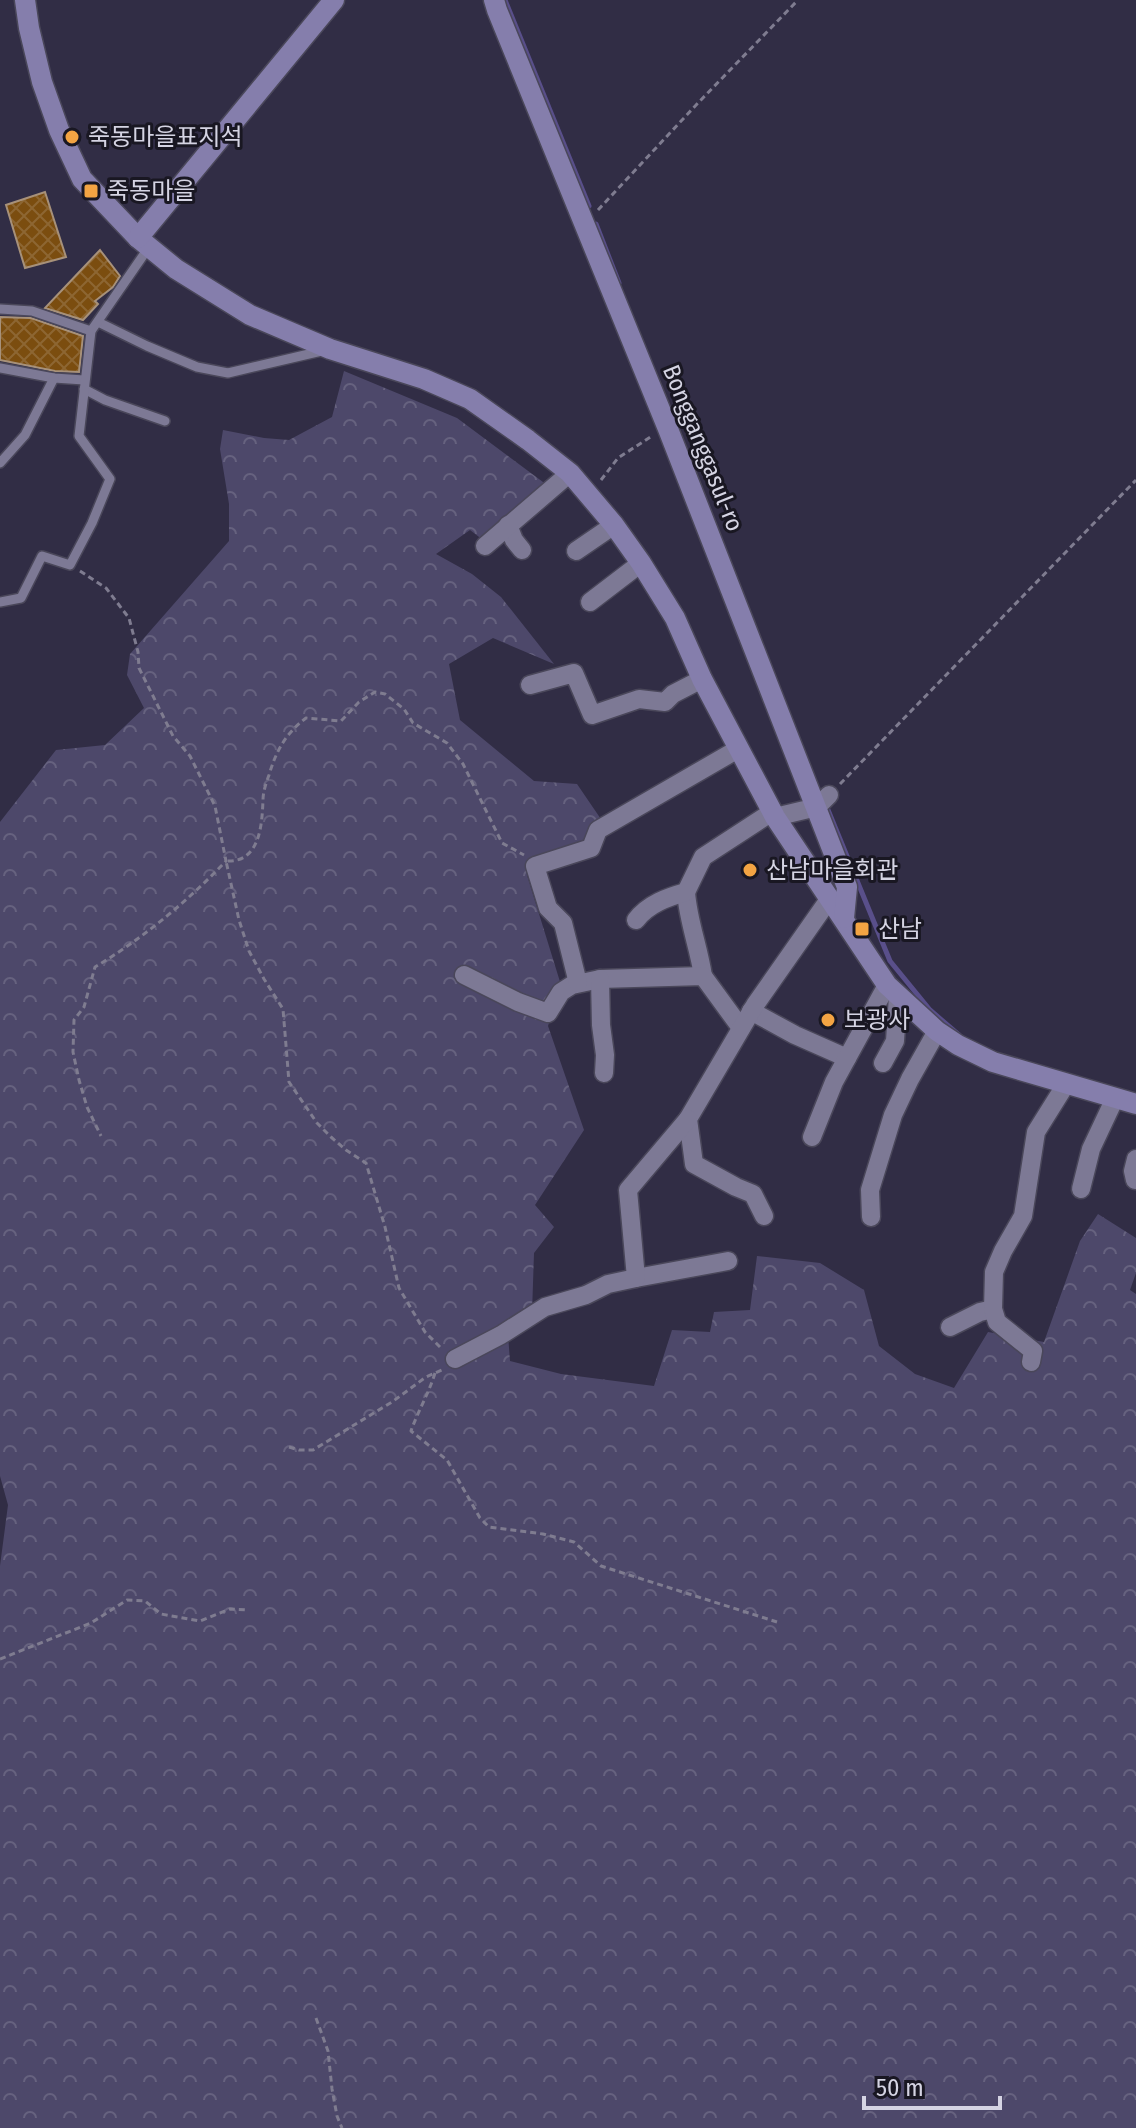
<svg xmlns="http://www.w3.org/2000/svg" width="1136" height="2128" font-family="'Fira Sans Condensed','Noto Sans KR',sans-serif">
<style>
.forest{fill:url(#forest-crowns)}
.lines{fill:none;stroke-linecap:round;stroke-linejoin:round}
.stream{stroke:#594f8a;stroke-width:5}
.building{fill:url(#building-cross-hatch);stroke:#a7917a;stroke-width:2}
.lane-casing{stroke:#4a475a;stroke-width:12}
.street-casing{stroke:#4a475a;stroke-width:21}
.secondary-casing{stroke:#4a475a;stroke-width:23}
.path{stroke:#7f7c90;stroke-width:3;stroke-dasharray:6 4;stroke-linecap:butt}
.lane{stroke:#7d7995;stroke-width:9}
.street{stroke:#7d7995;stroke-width:18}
.secondary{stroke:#857eac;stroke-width:20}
.poi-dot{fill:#f3a443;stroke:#191722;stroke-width:3}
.labels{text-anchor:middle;stroke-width:6;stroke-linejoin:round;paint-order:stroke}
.poi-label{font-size:24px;fill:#d5d4e3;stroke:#191722;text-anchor:start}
.street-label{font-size:24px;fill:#d5d4e3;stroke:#191722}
</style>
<defs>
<pattern id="forest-crowns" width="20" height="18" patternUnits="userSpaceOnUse" patternTransform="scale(2)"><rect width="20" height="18" fill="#4d486a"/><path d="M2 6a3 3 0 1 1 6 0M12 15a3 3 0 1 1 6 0" fill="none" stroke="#66627f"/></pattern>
<pattern id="building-cross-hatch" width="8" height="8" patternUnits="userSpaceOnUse" patternTransform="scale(2)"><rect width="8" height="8" fill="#7b4d0f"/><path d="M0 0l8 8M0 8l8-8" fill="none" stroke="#8d6632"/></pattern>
</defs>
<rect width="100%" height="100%" fill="#312d45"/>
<path class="forest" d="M344 371 457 418 551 488 492 547 470 530 436 554 472 574 501 597 554 664 493 638 449 664 460 720 534 781 577 784 607 828 527 875 561 985 548 1026 584 1130 535 1205 554 1227 534 1253 532 1313 508 1335 510 1361 561 1374 654 1386 672 1330 710 1332 714 1312 750 1310 757 1256 820 1263 864 1290 879 1346 915 1374 954 1388 988 1332 1044 1342 1080 1241 1098 1214 1136 1238V1273L1130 1290 1136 1294V2128H0V1566L8 1505 0 1476V822L56 750 105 745 144 708 127 675 130 654 229 541V504L220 449 223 430 264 438 289 440 332 417Z"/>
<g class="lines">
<g class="stream">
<path d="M505 0 589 206"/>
<path d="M596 224 619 283"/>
<path d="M826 805 890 961 930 1010 959 1035"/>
</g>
</g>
<g class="building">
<path d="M45 192 66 257 25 268 6 205Z"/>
<path d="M100 250 120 276 113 287 95 301 98 304 83 320 45 308Z"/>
<path d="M0 317 31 318 83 336 79 372 55 371 0 360Z"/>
</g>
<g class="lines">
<g class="lane-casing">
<g id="lane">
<path d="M0 309 32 311 91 331"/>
<path d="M98 322 147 346 197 367 228 373 326 350"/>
<path d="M0 368 54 378 84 380"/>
<path d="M84 389 105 400 165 421"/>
<path d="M0 463 25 435 54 378"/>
<path d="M0 602 21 598 42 556 70 565 92 523 110 479 79 436 91 331 149 247"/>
</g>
</g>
<g class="street-casing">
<g id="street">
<path d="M508 525 514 540 522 550"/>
<path d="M485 546 570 473"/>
<path d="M576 551 614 525"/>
<path d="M590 602 641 563"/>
<path d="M530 685 574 673 592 715 639 699 665 702 673 694 702 679"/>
<path d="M775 817 817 807 829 795"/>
<path d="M686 892C688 921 699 948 703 976"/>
<path d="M636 920C648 904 668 897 686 892L703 857 772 812"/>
<path d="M464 975 518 1002 548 1013 561 992 572 985 600 979 703 976 741 1028"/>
<path d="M600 979 601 1025 605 1055 604 1073"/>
<path d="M578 983 563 923 548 908 535 866 591 848 598 830 738 749"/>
<path d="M751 1011 795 1035 847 1058"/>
<path d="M883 1063 895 1041 898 996"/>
<path d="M812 1137 834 1082 887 985"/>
<path d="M1135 1180 1133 1171 1136 1159"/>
<path d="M1081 1189 1091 1149 1115 1098"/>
<path d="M764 1216 753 1194 736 1187 694 1164 688 1119 755 1005 830 898"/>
<path d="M871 1217 870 1190 893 1115 910 1079 937 1031"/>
<path d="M636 1278 728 1261"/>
<path d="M950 1327 980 1312 993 1309"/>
<path d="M455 1359 501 1335 545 1307 586 1295 608 1284 636 1278 628 1190 688 1119"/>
<path d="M1031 1362 1033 1351 997 1322 993 1309 994 1272 1003 1251 1023 1216 1036 1132 1066 1084"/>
</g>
</g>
<g class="secondary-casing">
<g id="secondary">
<path d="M25 0 29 28 42 82 59 130 82 179 138 238 176 269 250 315 330 349 424 379 470 399 528 440 570 473 614 525 641 563 675 618 702 679 775 817 887 985 937 1031 958 1045 993 1062 1136 1104"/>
<path d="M494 0 497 10 668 429 847 887 844 918"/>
<path d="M138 238 334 0"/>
</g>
</g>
<g class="path">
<path d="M598 210 697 104 798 0"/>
<path d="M601 480 618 458 652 436"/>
<path d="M80 571 106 588 129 618 138 652 139 668 173 736 190 756 215 806 226 861C188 901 142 939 95 967L84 1007 74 1020 73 1052 79 1080 87 1107 101 1136"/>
<path d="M840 784 1136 480"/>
<path d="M440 1347 425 1332 399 1288 385 1227 366 1163 346 1150 331 1137 317 1123 289 1082 283 1009 264 979 249 951 239 920 226 861C260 863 262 825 263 800 263 792 266 783 269 775 276 751 286 733 306 718L341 721 359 702 375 692 385 694 404 709 413 723 447 743 463 764 502 843 524 855"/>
<path d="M435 1373C429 1393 418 1411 411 1431L447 1460 480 1518 489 1527 543 1534 574 1542 601 1566 777 1622"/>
<path d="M289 1447 299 1450H313L392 1402 426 1377 442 1370"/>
<path d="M0 1659 91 1623 127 1600 145 1601 161 1614 200 1621 230 1609 247 1610"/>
<path d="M316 2018 328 2051 332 2089 337 2116 342 2128"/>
</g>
<use href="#lane" class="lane"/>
<use href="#street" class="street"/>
<use href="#secondary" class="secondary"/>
</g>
<g class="poi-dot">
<circle cx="72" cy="137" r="8"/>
<rect x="83" y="183" width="16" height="16" rx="4"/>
<circle cx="750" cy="870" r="8"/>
<rect x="854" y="921" width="16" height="16" rx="4"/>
<circle cx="828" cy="1020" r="8"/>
</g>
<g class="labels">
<g class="poi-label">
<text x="88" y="145">죽동마을표지석</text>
<text x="107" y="199">죽동마을</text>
<text x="766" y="878">산남마을회관</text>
<text x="878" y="937">산남</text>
<text x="844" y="1028">보광사</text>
</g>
<g class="street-label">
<text transform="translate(703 448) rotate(68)" y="8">Bongganggasul-ro</text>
</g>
</g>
<path d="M864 2096v12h136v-12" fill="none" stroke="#d5d4e3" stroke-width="4"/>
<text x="876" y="2096" font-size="24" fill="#d5d4e3" stroke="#191722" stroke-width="6" paint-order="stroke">50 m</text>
</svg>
